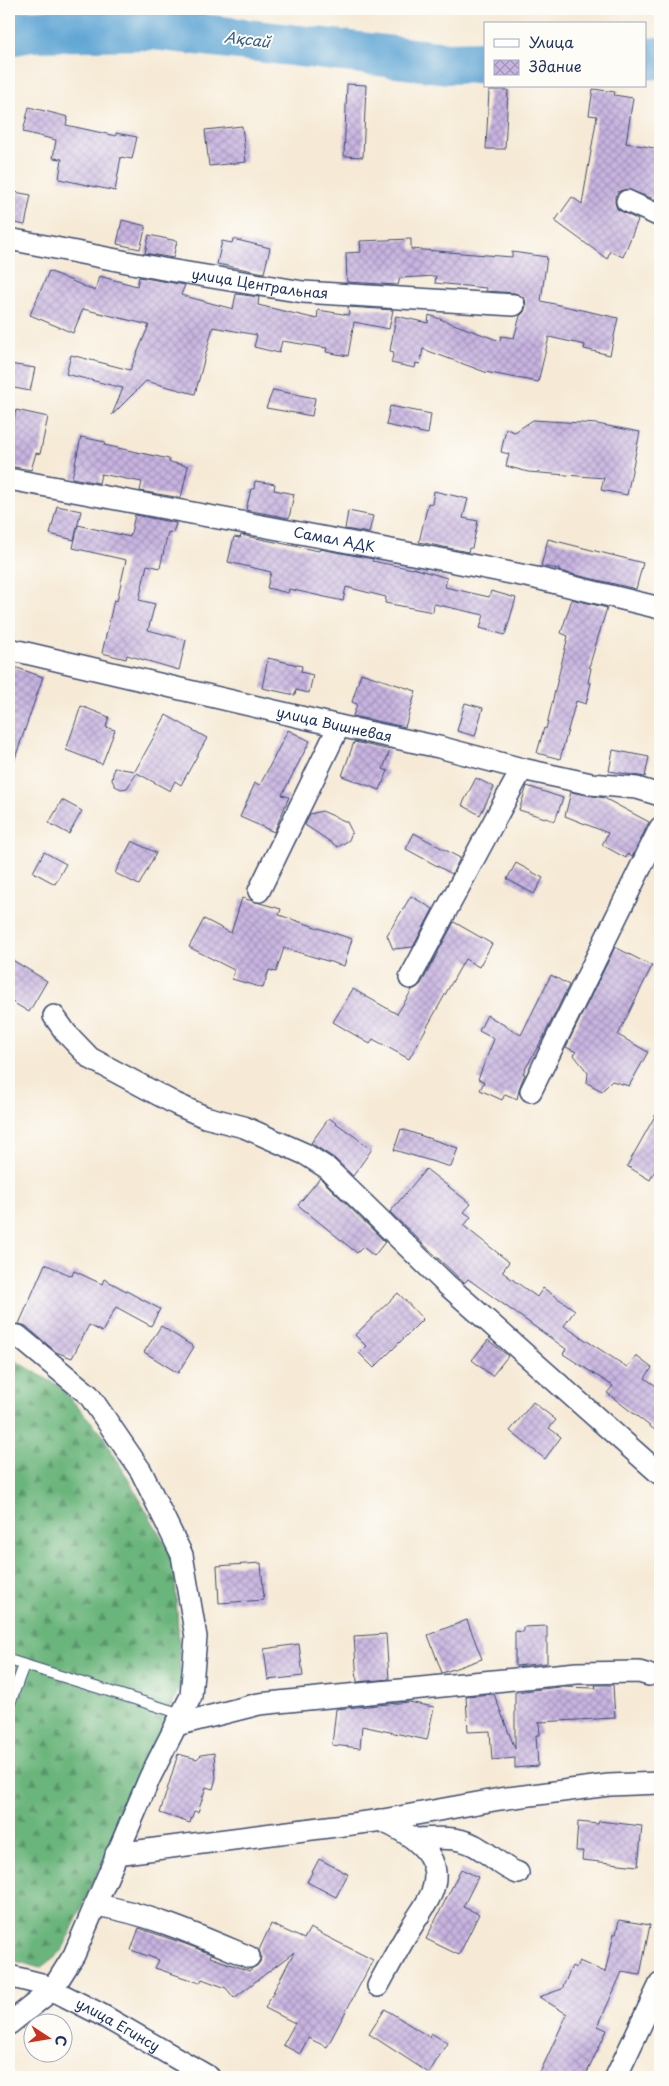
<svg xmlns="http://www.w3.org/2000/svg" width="669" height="2086" font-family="'Playpen Sans',sans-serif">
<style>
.forest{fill:url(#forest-firs);stroke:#43726d}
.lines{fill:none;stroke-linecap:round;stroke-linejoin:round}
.river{stroke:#5fa5d4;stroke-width:42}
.building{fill:url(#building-cross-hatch)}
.lane-casing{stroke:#3c4b70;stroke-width:12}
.street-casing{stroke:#3c4b70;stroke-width:24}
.lane{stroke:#fff;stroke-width:10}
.street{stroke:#fff;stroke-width:21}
.labels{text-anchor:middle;stroke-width:4;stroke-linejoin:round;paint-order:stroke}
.street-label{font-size:14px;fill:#1b2f5e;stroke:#fdfcf7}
.water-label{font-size:15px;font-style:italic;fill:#365e8d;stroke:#fdfcf7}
</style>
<defs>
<pattern id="forest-firs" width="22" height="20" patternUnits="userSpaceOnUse" patternTransform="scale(1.25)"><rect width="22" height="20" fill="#6bb57c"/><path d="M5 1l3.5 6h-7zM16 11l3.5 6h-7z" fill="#579469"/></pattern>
<pattern id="building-cross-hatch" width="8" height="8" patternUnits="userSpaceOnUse" patternTransform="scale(1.25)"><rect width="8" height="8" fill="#c8b4e0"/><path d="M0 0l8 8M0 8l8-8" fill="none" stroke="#a293b9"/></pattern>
</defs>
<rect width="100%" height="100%" fill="#fdfcf7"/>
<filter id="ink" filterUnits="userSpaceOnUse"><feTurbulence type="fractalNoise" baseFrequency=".02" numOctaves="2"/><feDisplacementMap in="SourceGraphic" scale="10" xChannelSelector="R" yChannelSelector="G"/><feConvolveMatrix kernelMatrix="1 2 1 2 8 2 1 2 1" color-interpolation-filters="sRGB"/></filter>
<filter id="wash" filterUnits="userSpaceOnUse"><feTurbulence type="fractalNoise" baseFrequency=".0096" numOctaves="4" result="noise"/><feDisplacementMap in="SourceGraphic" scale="20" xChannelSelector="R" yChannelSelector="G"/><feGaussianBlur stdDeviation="1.12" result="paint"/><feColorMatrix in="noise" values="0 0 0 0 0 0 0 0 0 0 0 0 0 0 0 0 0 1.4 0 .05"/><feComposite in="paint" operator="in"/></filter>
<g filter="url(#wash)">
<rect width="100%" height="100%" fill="#f6ead6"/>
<path class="forest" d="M9 1357 59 1386 102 1434 174 1559 181 1682 170 1711 62 1951 40 1968 9 1959Z"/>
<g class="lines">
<g class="river">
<path d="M9 35 30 31 152 29 447 63 485 62"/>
<path d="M645 59 660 58"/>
</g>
</g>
<g id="blocks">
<g class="building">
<path d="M347 84 366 85 363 157 344 156Z"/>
<path d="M593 89 615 92 614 95 633 98 626 143 660 149V201L626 189 619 191 615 196V203L617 209 638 220 623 257 610 251 607 259 555 221 572 197 582 204 597 116 589 115Z"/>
<path d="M489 90H508L505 149H486Z"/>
<path d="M29 107 68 117 66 125 116 136V133L137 137 132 159 121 157 115 191 59 179 62 159 53 158 56 140 23 132Z"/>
<path d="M242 126 246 162 209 166 205 130Z"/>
<path d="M9 191 31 195 25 225 9 222Z"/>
<path d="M122 220 146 226 140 249 117 244Z"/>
<path d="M149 235 177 241 173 258 145 253Z"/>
<path d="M233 239 270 248 264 273 217 264 222 241 232 243Z"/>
<path d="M411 239V249L512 257V252L547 257 541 301 618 318 610 355 584 349 585 345 549 337 538 382 485 372 423 349 420 364 416 363 415 368 391 363 394 352 390 351 396 316 428 323 429 315 500 341 501 336 514 338 520 316 524 312 526 306 525 299 515 293 486 291V288L435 283 436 276 400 278 398 285 347 282 346 253 361 252 360 241Z"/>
<path d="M49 271 95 291 99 276 137 286 139 277 185 285 181 295 233 309 236 294 259 297 258 305 317 319 318 310 349 315 348 307 393 310 389 329 354 322 348 356 326 352 327 348 282 341 279 353 254 347 257 335 213 327 195 394 146 381 112 415 123 388 66 374 71 355 130 370 149 325 83 309 73 333 30 315Z"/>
<path d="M9 364 35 368 30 391 9 387Z"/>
<path d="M273 390 315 398 312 416 266 408Z"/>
<path d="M390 406 431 414 428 434 386 425Z"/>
<path d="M16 410 48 417 40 454 36 453 31 470 9 466V427H12Z"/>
<path d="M533 420 597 424 640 432 627 495 601 490 604 478 528 472 506 466 509 454 501 452 506 429 515 432Z"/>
<path d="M81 437 105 442 104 445 169 459V462L188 466 181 498 140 491 142 482 101 474 99 483 72 478Z"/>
<path d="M255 481 275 484 274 490 294 494 289 518 246 510 251 489H254Z"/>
<path d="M434 491 468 499 463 518 478 521 472 548H469L468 552 419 542 428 503 432 504Z"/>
<path d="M57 506 81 511 74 540 50 534Z"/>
<path d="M348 511 373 516 369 533 345 529Z"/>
<path d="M135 515 176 523 173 533 168 532 160 568 147 565 139 600 155 604 148 630 186 640 179 670 127 655 126 659 102 653 114 600 117 601 126 560 73 548 78 525 130 537Z"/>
<path d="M241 535 319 551 320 549 373 559 372 561 413 569V568L447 578 445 587 489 597 491 591 516 598 505 635 480 628 484 615 434 604 433 612 385 603 386 597 346 587 343 601 289 589 288 593 267 588 271 572 228 562 234 537 240 538Z"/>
<path d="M548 539 643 563 636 589 559 571V569L541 566Z"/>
<path d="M572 599 607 608 589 667 591 668 588 683H591L586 704 576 701 560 759 537 753 544 728 546 729 568 636 561 633Z"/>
<path d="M268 658 302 666 301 672 313 675 309 693 296 690 295 695 262 688Z"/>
<path d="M9 665 43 677 12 767 9 766Z"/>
<path d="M361 673 416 691 405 727 353 716 357 704 352 702Z"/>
<path d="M465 703 483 708 475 736 457 731Z"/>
<path d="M81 706 109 717 106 727 115 730 102 764 66 750Z"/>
<path d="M166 715 207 738 181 785 175 781 170 791 137 773 127 788 121 789 115 786 112 780 114 768 135 771Z"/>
<path d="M288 730 310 741 282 795 289 797 274 832 240 817 255 783 260 785Z"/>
<path d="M354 742 390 750 383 769 388 771 380 790 342 776Z"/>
<path d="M613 750 649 757 645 777 609 771Z"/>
<path d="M476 778 494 787 480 815 462 805Z"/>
<path d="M527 786 563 798 555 821 519 810Z"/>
<path d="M571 792 604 798 649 822 632 857 628 854 626 858 602 845 608 833 565 816Z"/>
<path d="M62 800 82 811 69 834 49 823Z"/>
<path d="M322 811 347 822 352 832 349 840 338 847 305 825 310 814Z"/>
<path d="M414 833 460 858 452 874 406 849Z"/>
<path d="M132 841 156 853 139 885 115 873Z"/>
<path d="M44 852 66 864 55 884 33 872Z"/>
<path d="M516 863 543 878 534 894 507 879Z"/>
<path d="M411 896 433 909 413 947 393 949 387 935Z"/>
<path d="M242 898 281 909 279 915 352 939 344 966 284 948 276 972 269 970 263 988 232 979 234 970 189 947 204 919 231 933Z"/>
<path d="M454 922 492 944 479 967 465 959 409 1059 373 1039 370 1044 333 1022 353 989 397 1014 412 990 421 984Z"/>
<path d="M615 947 652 966 618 1035 648 1052 629 1086 612 1081 602 1091 587 1083 588 1073 574 1055 576 1052 566 1047Z"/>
<path d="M9 958 47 981 29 1012 9 1000Z"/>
<path d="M551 975 569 985 544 1036 523 1073 525 1074 520 1086 517 1099 505 1094 502 1100 480 1090 484 1082 478 1079 494 1039 479 1031 487 1015 521 1035Z"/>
<path d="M660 1107V1162L650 1180 627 1166Z"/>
<path d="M329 1118 372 1149 353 1176 334 1158 311 1143Z"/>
<path d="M401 1129 458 1148 451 1167 394 1150Z"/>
<path d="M426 1169 471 1204 464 1212 471 1217 464 1226 509 1262 502 1272 537 1297 543 1288 575 1310 564 1326 627 1367 636 1356 652 1368 645 1378 660 1389V1434L607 1393 613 1386 563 1354 566 1349 468 1279 464 1283 390 1212Z"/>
<path d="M320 1178 385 1242 374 1256 363 1247 357 1253 298 1205Z"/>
<path d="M45 1264 72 1276 74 1271 102 1284 104 1279 160 1309 151 1326 116 1307 102 1332 89 1325 72 1358 56 1352 26 1326 19 1324Z"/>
<path d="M398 1293 423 1319 374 1368 359 1353 366 1346 355 1335Z"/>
<path d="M161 1326 194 1347 178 1373 144 1352Z"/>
<path d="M488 1340 508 1356 492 1376 472 1360Z"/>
<path d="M533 1402 556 1420 549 1428 561 1437 545 1459 510 1431Z"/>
<path d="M261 1563 264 1600 219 1603 217 1566Z"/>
<path d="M467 1620 482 1659 442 1673 428 1635Z"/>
<path d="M547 1626V1663L515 1666V1631L523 1632V1627Z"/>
<path d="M386 1634 389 1679 357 1682 354 1636Z"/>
<path d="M299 1644 303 1676 268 1680 264 1649Z"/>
<path d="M595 1685H613L615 1718 539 1722 540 1735H536L538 1766 515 1768V1758L492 1760 490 1731 468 1732 466 1696 494 1694 515 1749V1692L560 1687 596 1688Z"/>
<path d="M409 1702 434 1707 427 1740 362 1726 360 1748 332 1745 336 1709Z"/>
<path d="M214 1753 216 1778 213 1789 206 1787 198 1812 194 1811 190 1823 160 1813 178 1754 197 1759 201 1755Z"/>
<path d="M599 1821 642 1826 638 1866 582 1860 583 1851H576L578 1822 598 1824Z"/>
<path d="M319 1859 348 1874 336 1897 307 1882Z"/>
<path d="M461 1869 478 1877 463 1907 479 1914 459 1955 426 1939Z"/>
<path d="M619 1920 650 1925 640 1975 622 1972 598 2026 607 2030 585 2077H538L567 2014 539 1997 562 1989 572 1966 576 1968 579 1961 605 1972 614 1934H616Z"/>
<path d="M271 1924 304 1939 310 1928 373 1960 327 2047 308 2038 300 2054 283 2045 295 2023 265 2008 294 1952 234 1998 226 1988 202 1979 200 1983 155 1968 159 1960 131 1950 139 1928 188 1945 211 1954 210 1957 249 1971 260 1962 261 1956 259 1950Z"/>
<path d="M385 2009 429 2037 431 2033 447 2043 429 2073 369 2034Z"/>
</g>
</g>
</g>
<g filter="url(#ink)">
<use href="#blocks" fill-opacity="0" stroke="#3c4b70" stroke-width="1"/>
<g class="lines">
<g class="lane-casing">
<g id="lane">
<path d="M9 1660 182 1714"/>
<path d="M9 1706 24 1665"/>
</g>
</g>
<g class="street-casing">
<g id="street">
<path d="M627 201 660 216"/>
<path id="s1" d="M9 239 163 269 303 292 514 305"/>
<path id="s2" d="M9 479 445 560 536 578 660 608"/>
<path id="s3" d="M9 649 339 726 439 747 522 769 591 784 637 788 660 795"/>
<path d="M259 891 339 726"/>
<path d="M410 978 522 769"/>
<path d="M54 1016 66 1033 90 1058 176 1104 205 1117 244 1127 305 1154 327 1168 446 1284 660 1474"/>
<path d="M531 1091 660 828"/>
<path d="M9 1335 18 1336 89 1395 141 1471 182 1555 196 1637 191 1696 150 1777 74 1955 52 1990 9 2024"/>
<path d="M176 1725 259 1704 328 1697 577 1673 639 1672 649 1675"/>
<path d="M415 1839C439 1838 461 1835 482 1850 495 1858 503 1868 518 1873"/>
<path d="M116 1854 383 1820 500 1799 609 1785 660 1783"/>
<path d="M95 1905C148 1913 199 1936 249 1957"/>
<path id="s4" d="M9 1976 41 1984 100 2014 209 2077"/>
<path d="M378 1986C389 1966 400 1945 412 1926 419 1914 429 1902 433 1889 444 1853 408 1832 380 1820"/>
<path d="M616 2077 660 1984"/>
</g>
</g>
<use href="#lane" class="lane"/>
<use href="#street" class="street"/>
</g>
</g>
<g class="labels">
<g class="street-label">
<text dy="5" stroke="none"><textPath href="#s1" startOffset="255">улица Центральная</textPath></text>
<text dy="5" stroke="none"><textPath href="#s2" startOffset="331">Самал АДК</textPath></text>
<text dy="5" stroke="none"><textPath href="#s3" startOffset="334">улица Вишневая</textPath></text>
<text dy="5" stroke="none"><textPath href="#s4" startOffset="120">улица Егинсу</textPath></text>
</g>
<g class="water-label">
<text transform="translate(247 40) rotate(7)" y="5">Ақсай</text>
</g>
</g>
<rect width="669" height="2086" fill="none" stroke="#fdfcf7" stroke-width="30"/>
<rect x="484" y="22" width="162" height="65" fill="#fdfcf7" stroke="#a3aaba"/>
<rect x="494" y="39" width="25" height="8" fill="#ffffff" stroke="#a3aaba"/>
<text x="529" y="48" font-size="15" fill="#1b2f5e">Улица</text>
<rect x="494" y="60" width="25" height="15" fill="url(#building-cross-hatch)" stroke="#a3aaba"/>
<text x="529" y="72" font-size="15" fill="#1b2f5e">Здание</text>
<g transform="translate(48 2038) rotate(102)"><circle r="24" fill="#fdfcf7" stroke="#a3aaba"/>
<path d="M0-4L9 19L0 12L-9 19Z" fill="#c8321e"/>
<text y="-8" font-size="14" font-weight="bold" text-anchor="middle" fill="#1b2f5e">С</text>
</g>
</svg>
